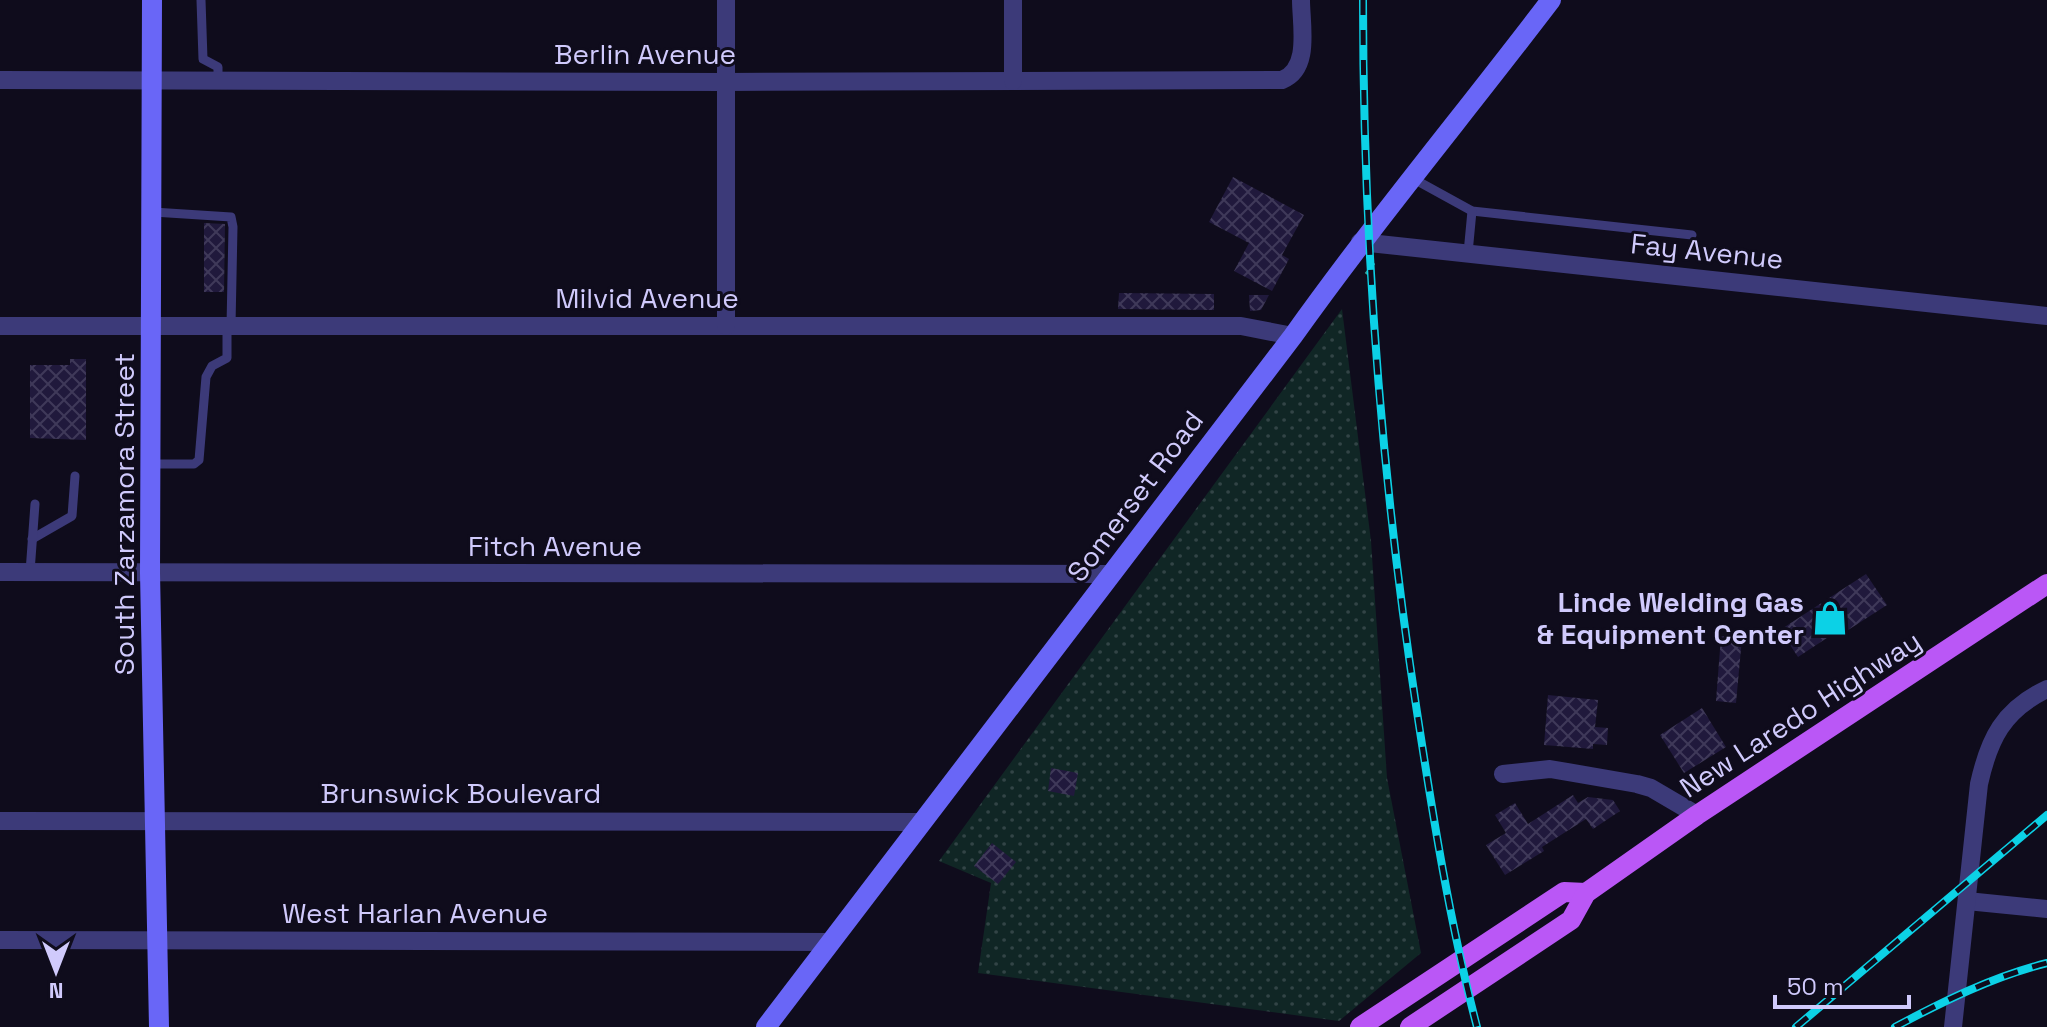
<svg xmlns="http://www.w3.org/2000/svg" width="2047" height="1027" font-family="'Space Grotesk',sans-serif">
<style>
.grass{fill:url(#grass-dots)}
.building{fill:url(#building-cross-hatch)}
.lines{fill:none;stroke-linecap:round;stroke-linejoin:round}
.path{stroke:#33a8a0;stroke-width:3;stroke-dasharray:4 6;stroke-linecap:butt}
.lane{stroke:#3c3a79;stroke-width:9}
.street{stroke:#3c3a79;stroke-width:18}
.secondary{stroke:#6966f7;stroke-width:20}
.primary{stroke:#ba57f6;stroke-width:20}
.rail-casing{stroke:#0cd1e6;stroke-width:8}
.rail{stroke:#0f0c1c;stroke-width:5;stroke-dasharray:15;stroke-linecap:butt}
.labels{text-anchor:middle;stroke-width:6;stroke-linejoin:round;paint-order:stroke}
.street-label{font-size:28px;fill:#d0cafc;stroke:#0f0c1c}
.poi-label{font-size:28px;font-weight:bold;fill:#d0cafc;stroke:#0f0c1c;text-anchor:end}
</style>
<defs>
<pattern id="grass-dots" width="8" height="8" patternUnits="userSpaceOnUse" patternTransform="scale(2)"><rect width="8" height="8" fill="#102625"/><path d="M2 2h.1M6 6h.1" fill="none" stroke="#324446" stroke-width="1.8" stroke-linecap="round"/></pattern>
<pattern id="building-cross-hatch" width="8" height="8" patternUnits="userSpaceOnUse" patternTransform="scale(2)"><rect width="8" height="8" fill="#20193c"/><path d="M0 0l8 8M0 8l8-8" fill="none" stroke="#3f3959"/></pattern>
</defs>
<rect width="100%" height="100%" fill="#0f0c1c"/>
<path class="grass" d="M1342 309 1371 541 1387 778 1421 953 1339 1021 978 973 991 883 939 861Z"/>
<g class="building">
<path d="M1233 177 1304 215 1282 255 1289 259 1272 291 1234 271 1249 243 1209 222Z"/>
<path d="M204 223 225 224 224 292H204Z"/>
<path d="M1119 293 1214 294V310L1118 309Z"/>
<path d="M1249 295H1269L1261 310 1250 311Z"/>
<path d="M70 359H86V440L30 438V365H70Z"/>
<path d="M1866 574 1887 605 1845 632 1842 628 1798 657 1780 630Z"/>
<path d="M1721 636 1742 638 1736 703 1716 701Z"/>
<path d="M1548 695 1598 700 1595 727 1608 728 1607 745 1593 744V749L1544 745Z"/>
<path d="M1702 708 1726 747 1684 773 1660 735Z"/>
<path d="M1051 768 1078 773 1074 796 1048 791Z"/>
<path d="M1573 795 1578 803 1588 797 1613 800 1620 811 1593 829 1586 819 1542 847 1544 851 1505 875 1486 845 1506 833 1495 815 1515 803 1528 824Z"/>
<path d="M992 843 1016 862 998 884 974 866Z"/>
</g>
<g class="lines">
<path class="path" d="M1366 274 1374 263"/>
<g class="lane">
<path d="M201 0 203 59 218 67V82"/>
<path d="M1412 178 1472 211 1692 235"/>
<path d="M153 212 231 217 233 227 231 326"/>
<path d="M1468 253 1472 211"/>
<path d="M152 464H194L199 460 206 377 212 366 227 358V326"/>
<path d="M32 539 72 516 75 476"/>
<path d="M30 572 35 504"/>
</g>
<g class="street">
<path d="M0 80 726 82 1282 80C1311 69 1301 25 1301 0"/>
<path d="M1013 81V0"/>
<path d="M1360 242 2047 316"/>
<path d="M0 326H1241L1293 336"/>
<path d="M726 326V0"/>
<path d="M0 572 1110 574"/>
<path d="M1503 774 1550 769 1637 784 1651 788 1697 815"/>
<path d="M0 821 922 822"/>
<path d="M1967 901 2047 909"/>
<path d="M0 940 830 942"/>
<path d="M1953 1027 1979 784C1989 739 2003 710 2047 689"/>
</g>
<g class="secondary">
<path d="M152 0 150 573 159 1027"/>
<path d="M766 1027 1293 336C1375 221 1465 113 1551 0"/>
</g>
<g class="primary">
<path d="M1360 1027 1564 892 1586 893"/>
<path d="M1410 1027 1571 920 1586 893 1697 815 2047 584"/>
</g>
<g class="rail-casing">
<g id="rail">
<path d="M1363 0C1363 239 1381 476 1417 712 1433 817 1450 924 1477 1027"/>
<path d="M1796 1027 2047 815"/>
<path d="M1895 1027C1944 1001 1992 977 2047 963"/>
</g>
</g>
<use href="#rail" class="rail"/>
</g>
<defs>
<g id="shop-bare" transform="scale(2.76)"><path d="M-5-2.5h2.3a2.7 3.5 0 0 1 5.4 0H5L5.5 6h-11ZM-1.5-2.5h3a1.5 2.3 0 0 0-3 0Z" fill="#0cd1e6" stroke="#0f0c1c" stroke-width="2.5" paint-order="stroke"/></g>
</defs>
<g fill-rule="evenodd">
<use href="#shop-bare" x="1830" y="618"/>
</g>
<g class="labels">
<g class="street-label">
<text x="645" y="64">Berlin Avenue</text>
<text transform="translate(1707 251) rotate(6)" y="10">Fay Avenue</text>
<text x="647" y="308">Milvid Avenue</text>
<text transform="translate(1135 496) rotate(-53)" y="10">Somerset Road</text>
<text transform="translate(124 514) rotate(-90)" y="10">South Zarzamora Street</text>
<text x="555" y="556">Fitch Avenue</text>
<text transform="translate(1800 714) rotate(-33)" y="10">New Laredo Highway</text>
<text x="461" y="803">Brunswick Boulevard</text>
<text x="415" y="923">West Harlan Avenue</text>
</g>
<g class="poi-label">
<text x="1804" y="612">Linde Welding Gas<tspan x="1804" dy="32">&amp; Equipment Center</tspan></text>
</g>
</g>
<g transform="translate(56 971) rotate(180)" stroke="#0f0c1c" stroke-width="6" paint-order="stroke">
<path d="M0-6L14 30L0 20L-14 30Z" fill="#d0cafc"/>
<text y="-12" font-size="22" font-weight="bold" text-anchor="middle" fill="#d0cafc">N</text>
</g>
<path d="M1775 995v12h134v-12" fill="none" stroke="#d0cafc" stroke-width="4"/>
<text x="1787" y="995" font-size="24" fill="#d0cafc" stroke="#0f0c1c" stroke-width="6" paint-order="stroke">50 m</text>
</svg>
